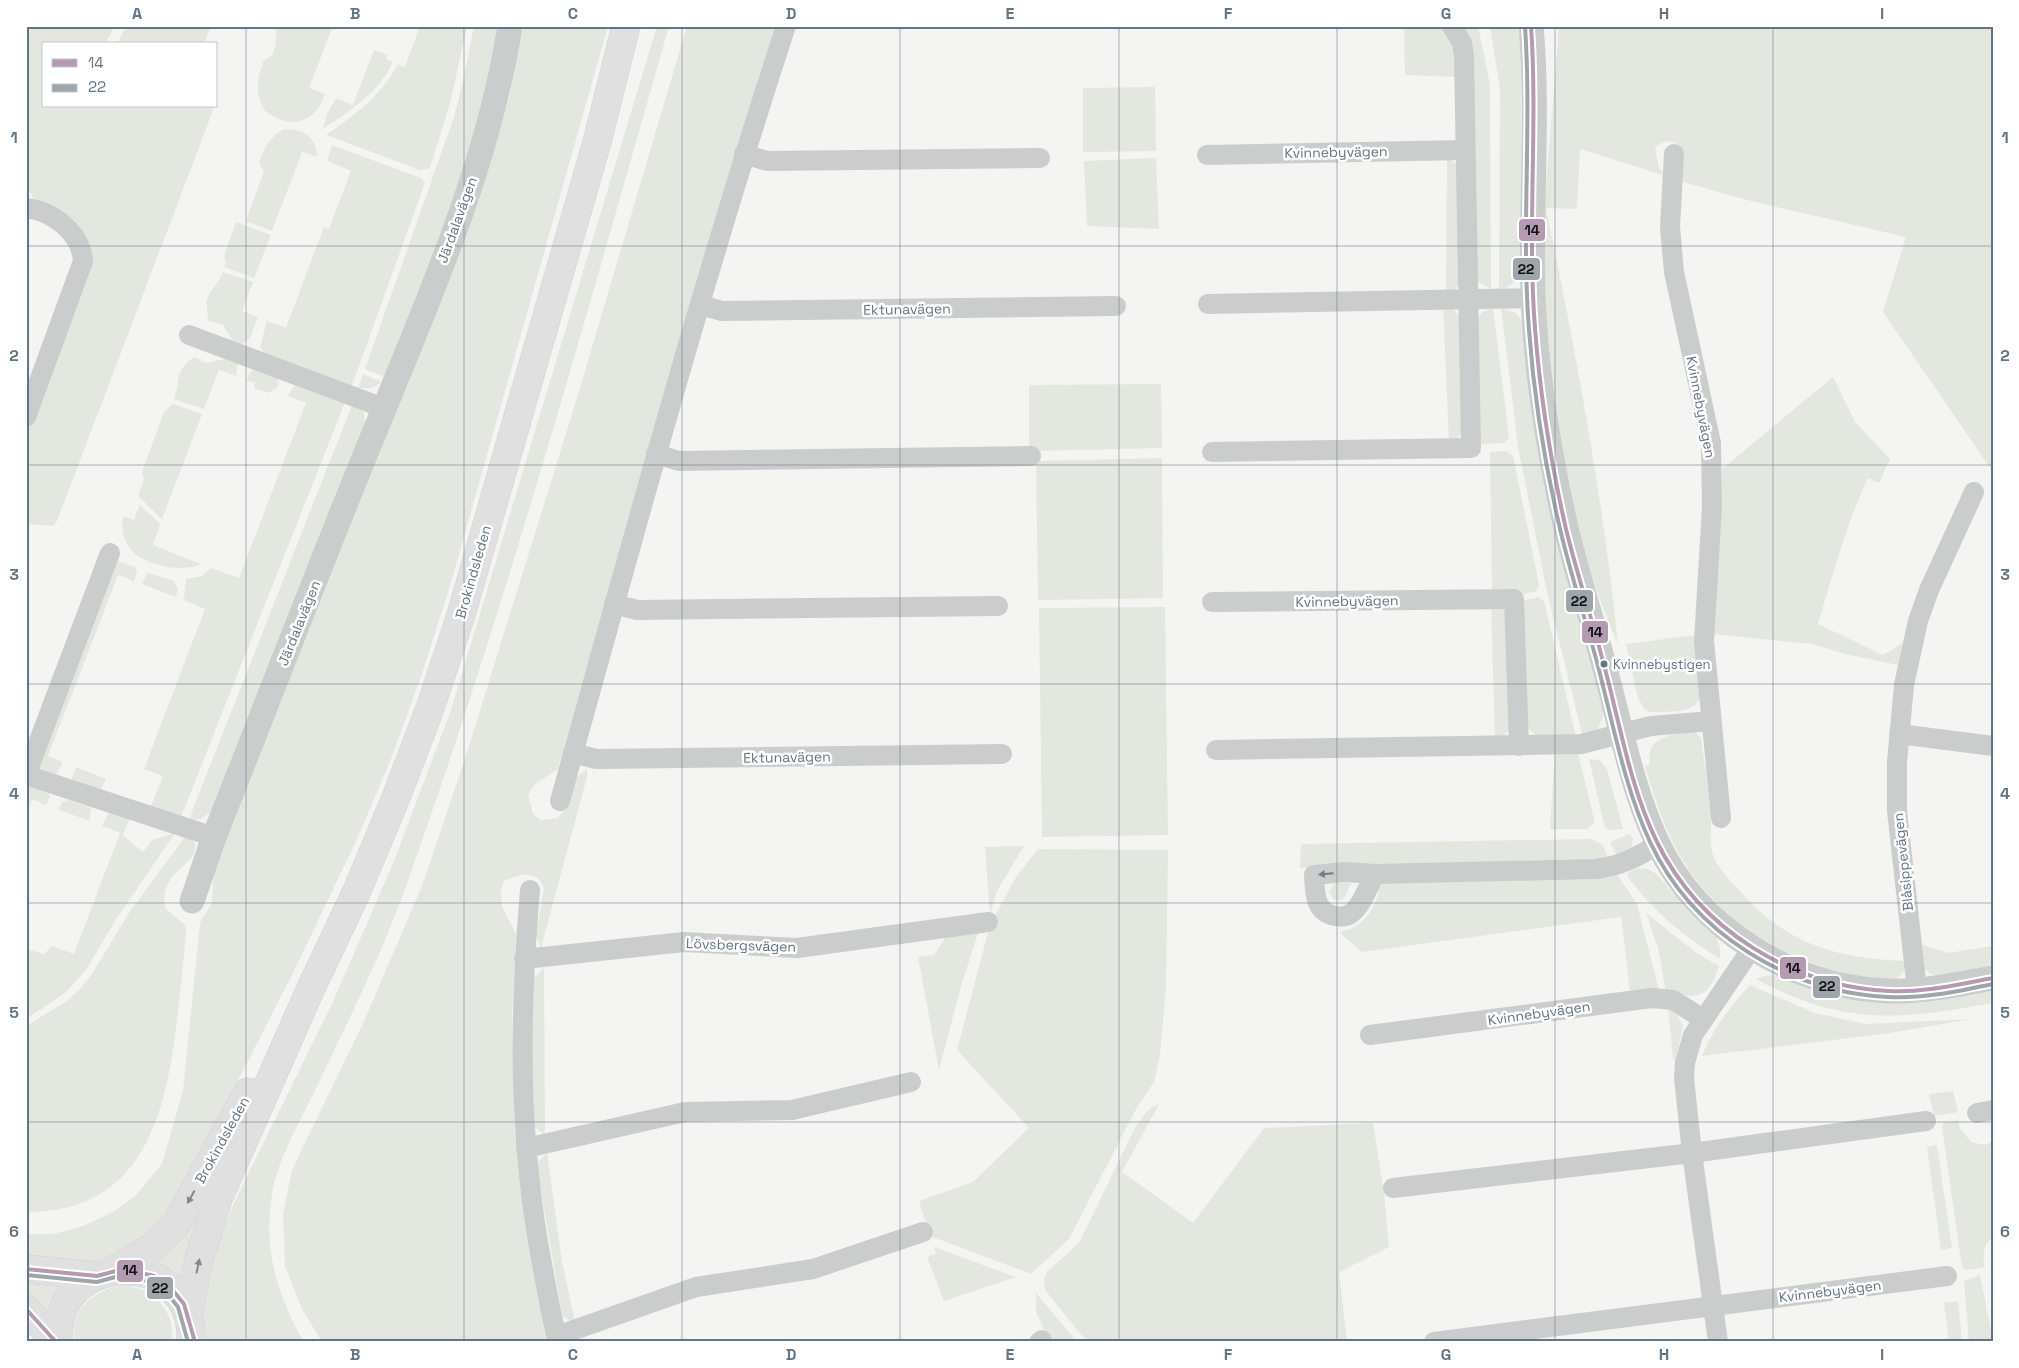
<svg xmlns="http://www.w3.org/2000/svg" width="2019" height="1368" font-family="'Space Grotesk',sans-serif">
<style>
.green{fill:#e4e7e0}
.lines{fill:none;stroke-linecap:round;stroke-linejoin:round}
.secondary-casing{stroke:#d0d2d2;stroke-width:29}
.minor{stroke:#cbcdcd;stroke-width:20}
.tertiary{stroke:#cbcdcd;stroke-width:25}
.secondary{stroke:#e0e0e0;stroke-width:28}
.bus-1-casing{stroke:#fff;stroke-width:8}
.bus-2-casing{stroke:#fff;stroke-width:8}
.bus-1{stroke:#b49bb1;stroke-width:4}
.bus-2{stroke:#9ea5ab;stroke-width:4}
.oneway{fill:#6d7d8a}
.oneway2{fill:#7c8a96}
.grid{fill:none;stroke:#637483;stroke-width:1;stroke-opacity:0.55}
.bus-dot{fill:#637483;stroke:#fff;stroke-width:2}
.labels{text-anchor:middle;stroke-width:5;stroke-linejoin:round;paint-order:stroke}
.bus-label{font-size:13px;fill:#637483;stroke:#fff;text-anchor:start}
.street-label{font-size:14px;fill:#637483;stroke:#fff}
.line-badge{stroke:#fff;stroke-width:2}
.pale-badge-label{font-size:14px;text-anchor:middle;font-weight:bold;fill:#111}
.neatline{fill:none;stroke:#637483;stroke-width:2}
.grid-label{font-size:16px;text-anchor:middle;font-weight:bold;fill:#637483}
</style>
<rect width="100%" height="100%" fill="#f4f4f2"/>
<g class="green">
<path d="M26 26H115L105 44H44V106L213 107 212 113 57 521 53 526 26 524V431L86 267 87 256 35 203 31 193 26 191Z"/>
<path d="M126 26H211L204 44H117Z"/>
<path d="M277 26H333L309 88 325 94C314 124 291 130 265 111 254 93 257 79 264 60 280 56 274 36 277 26Z"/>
<path d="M420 26H467L451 100 430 168 420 170 326 135C355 115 381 96 398 64L405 67Z"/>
<path d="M474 26H498C482 149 430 262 385 377L365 369 454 117 463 82Z"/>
<path d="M521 26H608L450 586 422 674 391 759 357 839 293 973 170 1213 156 1233 110 1256 93 1262 73 1263 26 1259V1234H54L83 1226 113 1212 135 1196 162 1164 183 1091 199 933 201 920 212 903 214 866 455 258 494 152 510 94Z"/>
<path d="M657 26H669C588 310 509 596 410 875 386 945 352 1013 320 1080 304 1115 281 1151 273 1189 262 1245 276 1294 304 1342H208L202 1331V1311L214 1253 232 1207 332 1004 394 861 451 710Z"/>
<path d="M687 26H776L717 211 558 769 535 784 528 795 533 814 541 820 557 818 568 807 575 778 587 769V777L541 948 536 934 544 889C539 869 519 874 504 881L501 891 502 907 516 934 512 1014 514 1126 525 1222 549 1342H322L302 1309 285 1266 283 1214 292 1170 364 1021 422 886 464 762 577 398Z"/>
<path d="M1404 26H1441L1455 50 1457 77 1405 75Z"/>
<path d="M1461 26H1478L1490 85 1491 289 1477 281Z"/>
<path d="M1490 26H1518L1521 45 1522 262C1521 275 1513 289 1499 289L1500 89Z"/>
<path d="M1559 26H1993V472L1883 312 1906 237 1751 201 1680 181C1681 173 1684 164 1683 157 1681 139 1666 137 1655 148L1659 168 1666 176 1580 149 1577 209 1546 208C1576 352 1603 498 1618 644 1570 537 1548 408 1545 291 1544 272 1543 253 1543 234 1547 165 1554 95 1559 26Z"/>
<path d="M374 50 388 55 386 59 393 62C378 93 351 110 323 129L327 114 336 98 353 105Z"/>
<path d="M1155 87 1156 151 1083 152V88Z"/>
<path d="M284 129C303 129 317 137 317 157L302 152 272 231 246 221 264 171 259 163C264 148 270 137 284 129Z"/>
<path d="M332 145 421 178 425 183 351 388 266 355 260 347 267 321 286 328 324 227 329 229 351 171 327 161Z"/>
<path d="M1447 157 1457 165 1459 285 1451 292 1446 293Z"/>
<path d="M1156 158 1159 229 1087 226 1084 161Z"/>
<path d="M236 222 271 235 254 278 224 267 226 262 224 256Z"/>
<path d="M223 272 253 282 242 311 258 317 250 338 241 345 233 341 223 325 208 321C208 314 206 306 207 300 210 289 219 283 223 272Z"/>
<path d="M1443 306 1454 310 1461 320 1463 429 1457 438 1449 441Z"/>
<path d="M1493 308 1509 438 1504 443 1480 444 1477 320 1482 312Z"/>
<path d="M1501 308 1516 313 1525 324 1604 714 1597 731 1583 737 1547 592 1518 447Z"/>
<path d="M194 357 206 363 225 359 235 360 238 364 236 376 219 370 204 409 174 399C181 379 174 371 194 357Z"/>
<path d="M257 369 279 378 278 387 268 393 254 388 255 383 246 380 251 371Z"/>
<path d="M363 374 382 382 372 388H358Z"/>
<path d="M1833 377 1855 422 1890 459 1879 483 1868 478C1846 525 1833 574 1818 624L1883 655 1903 643 1898 665 1845 654 1812 644 1711 634 1721 525 1722 469Z"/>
<path d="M299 384 345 402 181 817 151 806 163 776 144 769 205 609 184 600 186 579 202 576 211 568 239 578 306 403 288 396 294 386Z"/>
<path d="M1161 384 1162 448 1029 451V385Z"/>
<path d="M173 404 202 414 162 519 138 496 144 480 142 472 164 412Z"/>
<path d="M352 405 363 411 366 424 334 499 331 514 213 811 200 819 191 820V814Z"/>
<path d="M1506 451 1513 456 1539 585 1536 591 1520 595 1492 590 1490 452Z"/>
<path d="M1162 458 1163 598 1038 600 1036 461Z"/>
<path d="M140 505 160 524 153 545 201 564C181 573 142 566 129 547 122 537 122 527 123 516L134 520Z"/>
<path d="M117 561 135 567 137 572 134 581 118 575 48 756 63 762 56 775 36 768Z"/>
<path d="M148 573 174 581 178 589 176 597 142 584Z"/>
<path d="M1538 597 1544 601 1576 737 1537 736 1527 727 1523 601Z"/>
<path d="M1491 605 1499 606 1506 613 1509 730 1502 738 1495 739Z"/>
<path d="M1165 607 1168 835 1042 837 1039 608Z"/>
<path d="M1696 635 1701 697C1693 715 1667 711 1650 712L1645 710 1638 698 1626 644Z"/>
<path d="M1695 732 1701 738C1704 763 1709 788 1711 814 1712 826 1709 840 1712 852 1716 866 1728 878 1738 889 1787 945 1835 958 1907 961 1906 967 1905 973 1898 977 1876 989 1790 957 1768 944 1744 929 1723 912 1705 891 1672 852 1659 813 1645 766L1650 764C1645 735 1673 735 1695 732Z"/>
<path d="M1555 752 1578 753 1594 819V823L1587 829H1550Z"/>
<path d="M1589 759 1600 760 1607 769 1623 829 1609 830 1605 828Z"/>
<path d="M76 767 106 779 101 790 73 783 72 778Z"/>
<path d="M26 784 48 792 50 796 46 805 32 799 26 814Z"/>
<path d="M69 800 91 808 90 821 59 810 62 802Z"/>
<path d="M109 813 130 818 123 835 143 852 152 840 175 833 115 921 86 970 65 993 26 1019V949L44 954 52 946 74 954 120 833 102 826Z"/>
<path d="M1630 834 1633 839 1631 848 1617 856 1610 842Z"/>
<path d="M184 838 191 839 195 843C199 868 156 870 166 909L185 925 186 932C184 961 180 991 177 1020 166 1114 143 1213 26 1212V1026L67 1001 80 989 92 974 129 913Z"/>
<path d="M1591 839 1603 845 1608 859 1592 862 1300 868 1301 844Z"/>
<path d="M1024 846 997 891 990 915 985 847Z"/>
<path d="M1038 849 1168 850 1166 988 1160 1055 1154 1082 1135 1111 1069 1239 1031 1274 930 1236 919 1201 973 1182 1029 1128 957 1050 990 925 1016 877Z"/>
<path d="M1637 868 1648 869 1655 873 1691 912 1715 934 1720 948V959C1684 937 1653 911 1628 877L1627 873Z"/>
<path d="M1617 874 1637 904 1659 990 1630 991 1621 917 1362 952 1341 934 1340 932C1363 927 1371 914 1379 893L1373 890 1382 883Z"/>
<path d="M1337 883H1351C1347 892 1346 902 1334 900L1329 893 1333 885Z"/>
<path d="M1646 913 1695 952 1719 966C1708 1000 1697 999 1666 992L1658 948Z"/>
<path d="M979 930 961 986 939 1070 918 957 934 955 947 935Z"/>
<path d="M1920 944 1948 953 1993 946V966L1939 975 1931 974 1921 966Z"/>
<path d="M544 968 545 1136 535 1127 531 1058 534 978Z"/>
<path d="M1768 975 1993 990V1003C1898 1020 1844 1026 1756 979Z"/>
<path d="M1750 985 1815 1013 1866 1024 1971 1019 1890 1033 1702 1056C1713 1028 1730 1007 1750 985Z"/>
<path d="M1668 1009 1676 1014 1683 1025 1676 1062 1673 1058Z"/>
<path d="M1953 1091 1958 1112 1934 1116 1929 1094Z"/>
<path d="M1159 1104 1122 1172 1193 1223 1264 1128 1373 1123 1384 1193 1389 1247 1339 1272 1347 1342H1087L1045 1290 1044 1278 1047 1272 1079 1243 1135 1128C1142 1118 1147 1108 1159 1104Z"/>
<path d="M1958 1120 1960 1128 1971 1142 1985 1145 1993 1141V1237C1983 1245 1982 1256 1985 1267L1966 1270 1962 1268 1942 1127 1944 1123Z"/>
<path d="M233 1132 186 1286 151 1261Z"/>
<path d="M1937 1145 1952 1248 1941 1250 1927 1147Z"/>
<path d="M547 1153 562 1262 575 1322 570 1321 562 1315 537 1167 539 1161Z"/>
<path d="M934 1247 1016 1277 944 1301 927 1257 936 1254Z"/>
<path d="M1980 1275 1993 1341V1342H1969L1964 1281Z"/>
<path d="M26 1279 66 1282 50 1314 26 1294Z"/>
<path d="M125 1285C154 1290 175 1310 172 1342H75C69 1309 96 1288 125 1285Z"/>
<path d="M1036 1293 1077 1342H1050L1036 1312Z"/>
<path d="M1958 1301 1962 1342H1949L1944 1303Z"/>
</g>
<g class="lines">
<g class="secondary-casing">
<g id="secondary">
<path d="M26 1269 97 1276"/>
<path d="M112 1271 153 1247 175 1226 248 1092"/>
<path d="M26 1309 56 1342"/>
<path d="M188 1314 199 1259 218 1199 311 988 356 893 397 795 429 711 461 615 597 142 626 26"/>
<path d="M59 1342C52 1249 195 1245 191 1342"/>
</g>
</g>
<g class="minor">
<path d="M744 154 767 161 1040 158"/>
<path d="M1674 154 1670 227 1674 272 1711 443 1712 507 1704 641 1721 818"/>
<path d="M1207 155 1465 150"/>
<path d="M26 208C53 211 81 233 83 261L26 417"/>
<path d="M1208 304 1533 298"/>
<path d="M700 305 722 311 1116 306"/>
<path d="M189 335 384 408"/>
<path d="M1212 452 1471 448 1464 56 1462 43 1452 26"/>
<path d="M656 454 679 461 1031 456"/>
<path d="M1212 602 1514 599 1519 746"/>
<path d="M614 604 637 610 998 606"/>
<path d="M1899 734 1993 746"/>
<path d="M1216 750 1581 744 1651 726 1711 721"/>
<path d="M573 753 596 759 1002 754"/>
<path d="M26 775 110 553"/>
<path d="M26 775 214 837"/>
<path d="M560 801C632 542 702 282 786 26"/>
<path d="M1375 874C1368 886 1362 907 1350 914 1345 917 1340 917 1335 916 1314 912 1315 892 1314 875L1345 872 1375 874 1596 869C1620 866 1638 857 1658 844"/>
<path d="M530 890C519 1018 518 1137 542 1264 547 1290 551 1316 558 1342"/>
<path d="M524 959 684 942 797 948 988 922"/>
<path d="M1917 990 1897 811V762L1904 685 1918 621 1929 590 1974 492"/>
<path d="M1370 1035 1652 998 1673 1000 1703 1019"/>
<path d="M1977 1113 1993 1110"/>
<path d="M526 1148 685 1112 792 1110 911 1082"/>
<path d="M1393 1188 1692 1153 1926 1121"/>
<path d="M557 1336 696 1287 813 1269 923 1232"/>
<path d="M1039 1342 1042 1340"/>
<path d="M1434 1342 1947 1276"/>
<path d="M1718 1342 1692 1153 1684 1078 1685 1063 1693 1035 1752 948"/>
</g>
<g class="tertiary">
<path d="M1531 26C1539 116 1530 207 1533 297 1536 374 1549 453 1566 528 1577 574 1592 619 1604 665 1620 723 1631 786 1657 842 1698 929 1793 988 1889 991 1924 992 1959 984 1993 978"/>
<path d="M192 901 214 837C271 694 325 551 384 409 435 284 489 160 510 26"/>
</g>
<use href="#secondary" class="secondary"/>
<g class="bus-1-casing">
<g id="bus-1">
<path d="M1531 26C1538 127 1527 228 1535 328 1540 395 1551 463 1566 529 1577 574 1592 619 1604 665 1620 724 1630 787 1657 842 1700 930 1792 986 1889 991 1924 993 1959 984 1993 978"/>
<path d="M26 1269 97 1276 123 1269 154 1276 171 1288 184 1304 195 1342"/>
<path d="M26 1309 56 1342"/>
</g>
</g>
<g class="bus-2-casing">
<g id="bus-2">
<path d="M1525 26C1532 128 1521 229 1529 330 1534 398 1545 466 1561 533 1572 579 1587 624 1599 670 1614 728 1625 788 1650 842 1693 934 1789 992 1888 997 1923 999 1959 991 1993 984"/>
<path d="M26 1275 97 1282 123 1275 151 1282 167 1293 178 1307 188 1342"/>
</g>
</g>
<use href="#bus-1" class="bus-1"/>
<use href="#bus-2" class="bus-2"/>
</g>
<defs><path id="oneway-solid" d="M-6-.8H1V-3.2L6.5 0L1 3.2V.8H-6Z" transform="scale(1.25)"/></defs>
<use class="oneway" href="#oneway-solid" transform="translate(1326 874) rotate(175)"/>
<g class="oneway2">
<use href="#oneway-solid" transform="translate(191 1197) rotate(119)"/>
<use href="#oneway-solid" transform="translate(198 1266) rotate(-78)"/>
</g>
<path class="grid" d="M246 26V1342M464 26V1342M682 26V1342M900 26V1342M1119 26V1342M1337 26V1342M1555 26V1342M1773 26V1342M26 246H1993M26 465H1993M26 684H1993M26 903H1993M26 1122H1993"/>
<circle class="bus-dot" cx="1604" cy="664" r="4.5"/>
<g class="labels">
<g class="bus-label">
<text x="1613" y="669">Kvinnebystigen</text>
</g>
<g class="street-label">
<text transform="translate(1336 152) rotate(-1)" y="5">Kvinnebyvägen</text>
<text transform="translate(457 220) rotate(-70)" y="5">Järdalavägen</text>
<text transform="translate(907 309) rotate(-1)" y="5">Ektunavägen</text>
<text transform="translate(1701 407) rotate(79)" y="5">Kvinnebyvägen</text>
<text transform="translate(473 572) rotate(-74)" y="5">Brokindsleden</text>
<text transform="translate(1347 601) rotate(-1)" y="5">Kvinnebyvägen</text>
<text transform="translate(299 623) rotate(-68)" y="5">Järdalavägen</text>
<text transform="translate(787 757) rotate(-1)" y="5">Ektunavägen</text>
<text transform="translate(1903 862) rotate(-96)" y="5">Blåsippevägen</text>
<text transform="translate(741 945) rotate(2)" y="5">Lövsbergsvägen</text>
<text transform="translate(1539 1013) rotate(-8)" y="5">Kvinnebyvägen</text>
<text transform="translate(222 1140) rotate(-61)" y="5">Brokindsleden</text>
<text transform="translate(1830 1291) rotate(-7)" y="5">Kvinnebyvägen</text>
</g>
</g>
<g class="line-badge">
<rect x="1518" y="218" width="28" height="24" rx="5" fill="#b49bb1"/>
<rect x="1512" y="257" width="29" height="24" rx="5" fill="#9ea5ab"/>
<rect x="1565" y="589" width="29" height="24" rx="5" fill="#9ea5ab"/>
<rect x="1581" y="620" width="28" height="24" rx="5" fill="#b49bb1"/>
<rect x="1779" y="956" width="28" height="24" rx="5" fill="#b49bb1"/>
<rect x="1812" y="975" width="29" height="24" rx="5" fill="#9ea5ab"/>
<rect x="116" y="1259" width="28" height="24" rx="5" fill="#b49bb1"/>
<rect x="146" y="1276" width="28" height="24" rx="5" fill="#9ea5ab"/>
</g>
<g class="pale-badge-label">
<text x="1532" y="235">14</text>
<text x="1526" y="274">22</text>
<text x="1579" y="606">22</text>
<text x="1595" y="637">14</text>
<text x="1793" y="973">14</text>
<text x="1827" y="991">22</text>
<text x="130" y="1275">14</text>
<text x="160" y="1293">22</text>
</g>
<rect width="2019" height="1368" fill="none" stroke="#ffffff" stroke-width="55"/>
<rect x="42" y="42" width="175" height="65" fill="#ffffff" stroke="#c1c7cd"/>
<rect x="52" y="59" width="25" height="8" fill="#b49bb1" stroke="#c1c7cd"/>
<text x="88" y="68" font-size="15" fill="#637483">14</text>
<rect x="52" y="84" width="25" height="8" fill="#9ea5ab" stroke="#c1c7cd"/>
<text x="88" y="92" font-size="15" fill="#637483">22</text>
<rect x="28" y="28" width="1964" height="1312" class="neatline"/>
<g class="grid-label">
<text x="137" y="19">A</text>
<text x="355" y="19">B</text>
<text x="573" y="19">C</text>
<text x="791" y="19">D</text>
<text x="1010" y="19">E</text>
<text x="1228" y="19">F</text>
<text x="1446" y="19">G</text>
<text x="1664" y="19">H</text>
<text x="1882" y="19">I</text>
<text x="14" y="143">1</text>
<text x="2005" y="143">1</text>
<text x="14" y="361">2</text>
<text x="2005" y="361">2</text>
<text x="14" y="580">3</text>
<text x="2005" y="580">3</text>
<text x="14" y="799">4</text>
<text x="2005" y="799">4</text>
<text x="14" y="1018">5</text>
<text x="2005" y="1018">5</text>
<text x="14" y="1237">6</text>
<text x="2005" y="1237">6</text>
<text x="137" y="1360">A</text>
<text x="355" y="1360">B</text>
<text x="573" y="1360">C</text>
<text x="791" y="1360">D</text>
<text x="1010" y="1360">E</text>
<text x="1228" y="1360">F</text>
<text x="1446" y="1360">G</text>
<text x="1664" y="1360">H</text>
<text x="1882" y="1360">I</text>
</g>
</svg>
